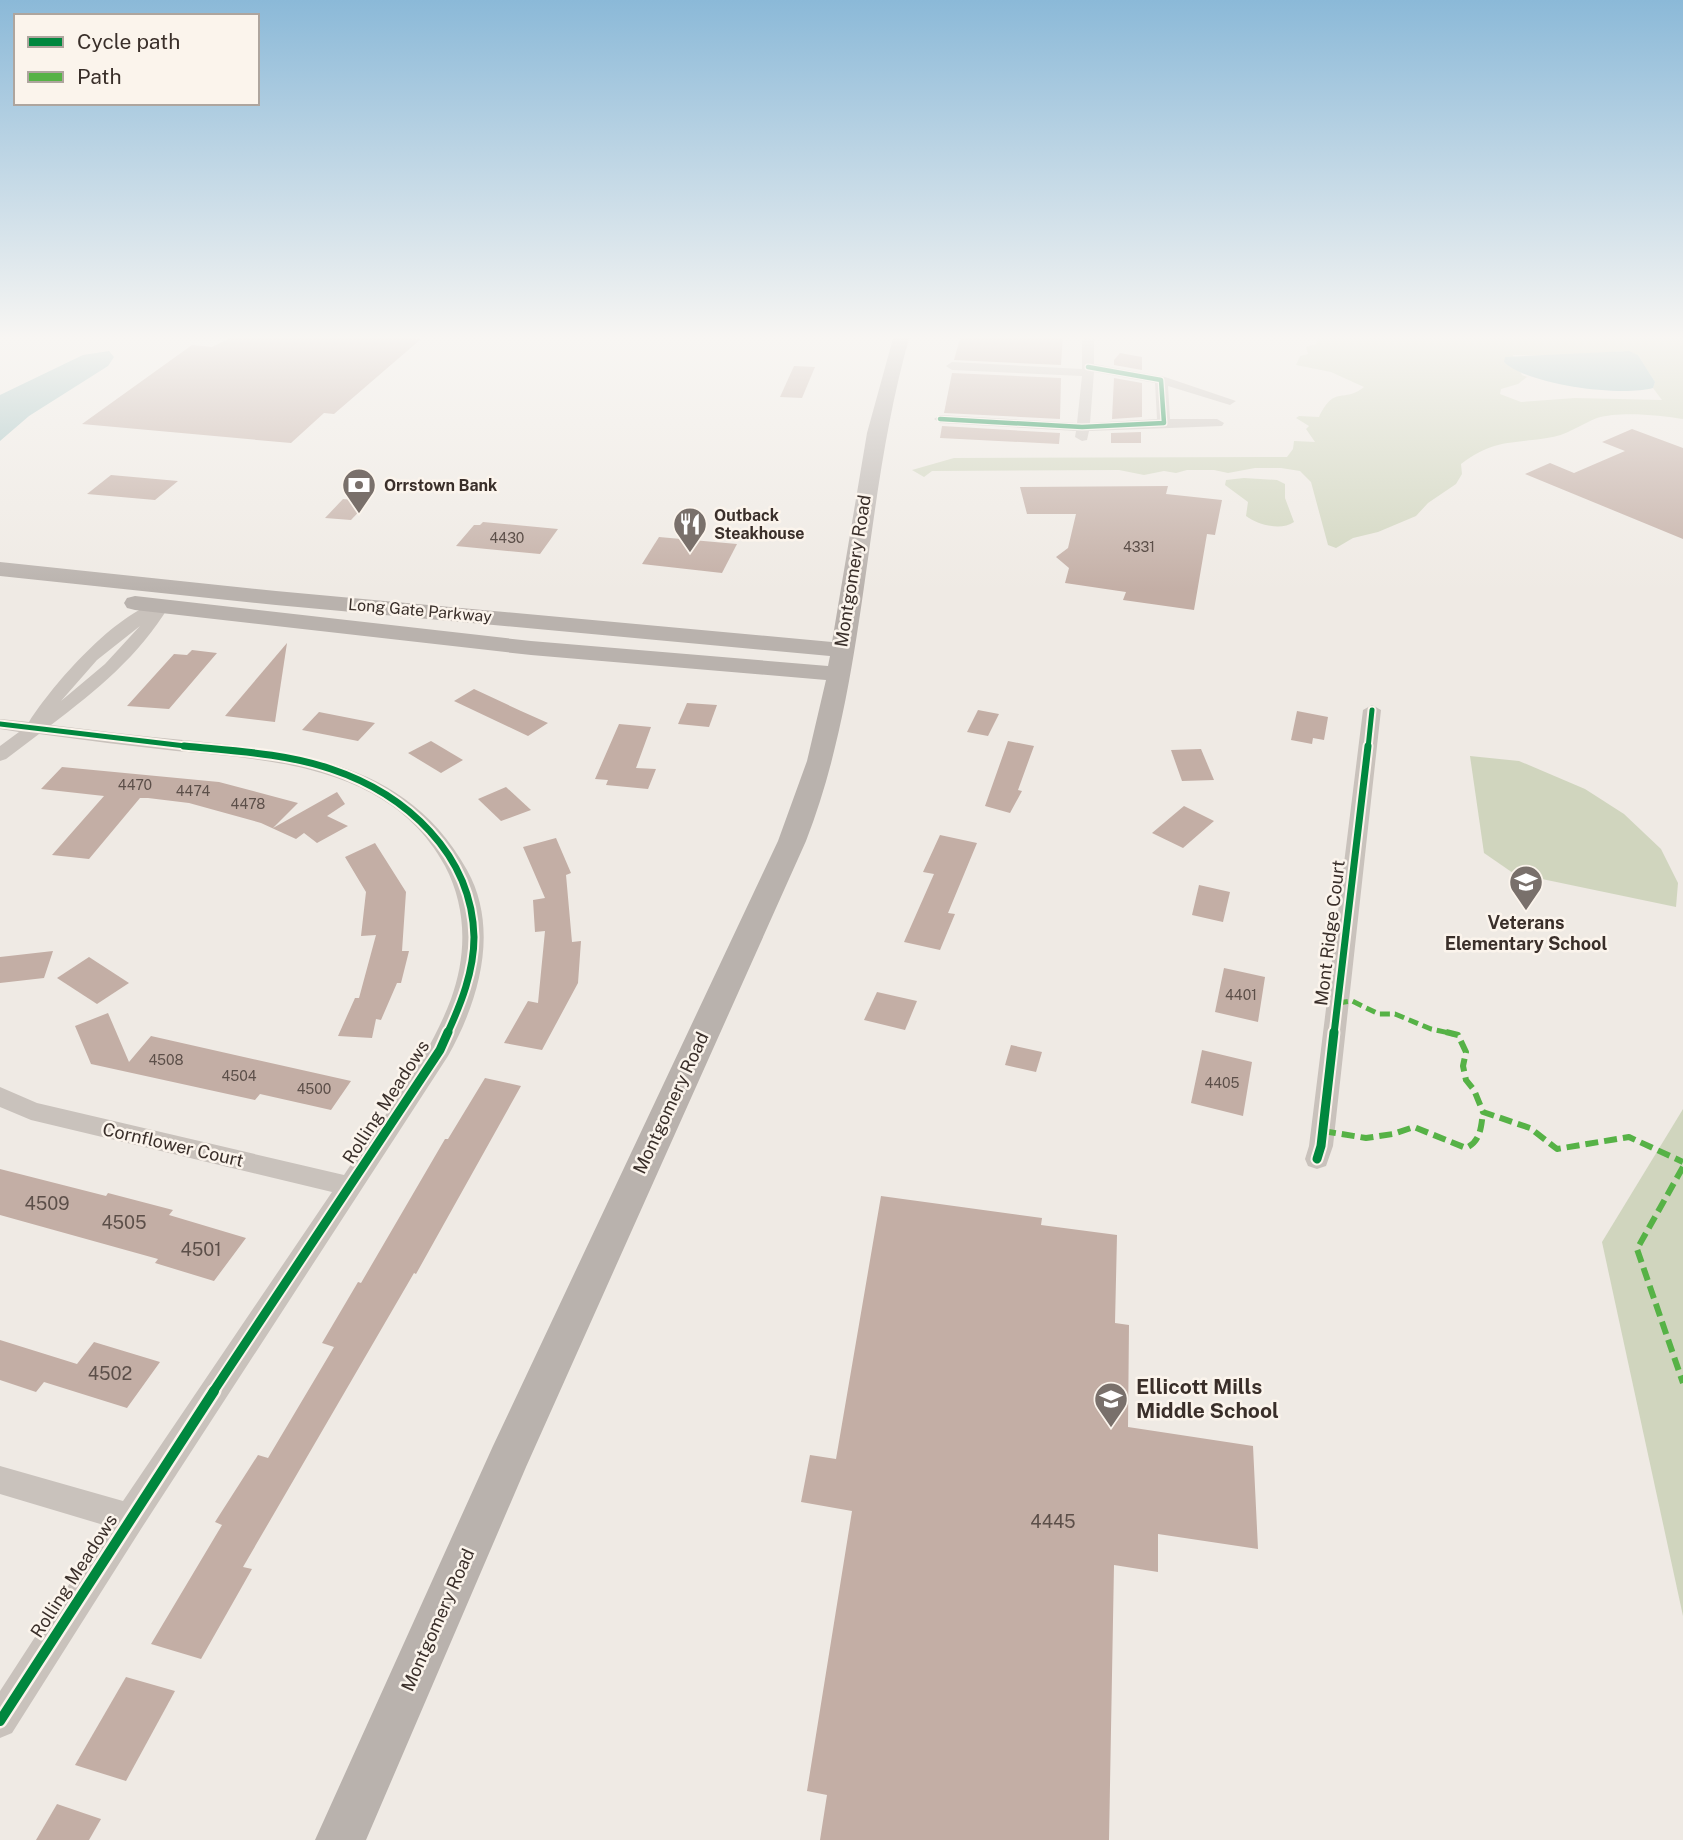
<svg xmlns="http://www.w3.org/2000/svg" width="1683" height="1840" font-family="'Public Sans',sans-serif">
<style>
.green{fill:#d0d5be;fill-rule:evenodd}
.water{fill:#9fc1c1}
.building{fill:#c3aea5}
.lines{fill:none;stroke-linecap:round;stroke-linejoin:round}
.street{fill:#c9c2bc;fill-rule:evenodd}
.secondary{fill:#b9b2ad;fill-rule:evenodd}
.quiet-far1{stroke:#56b246;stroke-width:5;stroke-dasharray:10 5;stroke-linecap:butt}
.quiet{stroke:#56b246;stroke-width:6;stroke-dasharray:13 6;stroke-linecap:butt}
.cycleway-far4-casing{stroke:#fbf4ec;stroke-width:7}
.cycleway-far3-casing{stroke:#fbf4ec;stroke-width:9}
.cycleway-far2-casing{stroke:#fbf4ec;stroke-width:11}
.cycleway-far1-casing{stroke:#fbf4ec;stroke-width:13}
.cycleway-casing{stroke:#fbf4ec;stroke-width:15}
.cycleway-far4{stroke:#00873e;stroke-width:4.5}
.cycleway-far3{stroke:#00873e;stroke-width:5}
.cycleway-far2{stroke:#00873e;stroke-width:7}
.cycleway-far1{stroke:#00873e;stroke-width:9}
.cycleway{stroke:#00873e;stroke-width:10}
.labels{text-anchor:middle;stroke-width:5;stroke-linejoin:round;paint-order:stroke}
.number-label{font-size:14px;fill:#5c4f49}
.far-poi-label{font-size:16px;font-weight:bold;fill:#3a2f2a;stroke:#fbf4ec;text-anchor:start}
.far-street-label{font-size:16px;fill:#3a2f2a;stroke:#fbf4ec}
.street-label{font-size:18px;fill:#3a2f2a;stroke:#fbf4ec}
.poi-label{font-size:18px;font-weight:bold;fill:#3a2f2a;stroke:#fbf4ec}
.near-number-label{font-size:18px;fill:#5c4f49}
.near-poi-label{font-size:21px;font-weight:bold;fill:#3a2f2a;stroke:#fbf4ec;text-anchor:start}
</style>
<rect width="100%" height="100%" fill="#efeae4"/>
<g class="green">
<path d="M1348 335H1683V419C1660 415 1619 411 1597 418 1581 424 1566 436 1547 438 1510 444 1494 439 1461 464L1462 474 1456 484 1428 503 1416 516 1378 532 1353 538 1336 548 1328 545 1311 482 1300 471 1281 468H1255L1228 473 1214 470H1187L1176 473 1164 471 1144 475 1119 470 932 471 924 477 912 470 954 458 1287 457 1293 449 1294 441 1315 442 1306 429 1309 426 1296 418 1299 416 1319 417C1335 384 1343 404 1364 387L1331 372 1296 365 1300 356 1308 354 1306 347 1316 344 1318 338 1326 336 1346 338ZM1622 351 1638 355 1655 382 1653 388 1662 400 1575 398 1521 402 1500 394 1501 389 1518 384 1527 377 1522 375 1513 355 1578 356Z"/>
<path d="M1244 478 1277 480 1285 484V498L1294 522C1281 531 1258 525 1246 516L1248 502 1225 485 1226 480Z"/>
<path d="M1470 756 1519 761 1585 789 1624 814 1661 849 1678 883 1676 907 1513 873 1484 853Z"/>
<path d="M1683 1109V1616L1602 1242Z"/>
</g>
<g class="water">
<path d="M109 351 114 357 108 366 29 416 0 441V395L83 355Z"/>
<path d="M1629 351 1638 355 1655 382 1653 388C1621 397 1528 385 1504 362L1505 357Z"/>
</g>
<g class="building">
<path d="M236 335H415L411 338 421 339 334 414 324 413 291 443 82 424 192 345 212 347Z"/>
<path d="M961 335H1063L1061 365 954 360Z"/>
<path d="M1120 353 1142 357V370L1114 365V360Z"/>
<path d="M794 366 815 367 802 398 780 397Z"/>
<path d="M952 373 1061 378 1060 419 944 413Z"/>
<path d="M1114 378 1142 383V417L1112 419Z"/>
<path d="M942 426 1060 433 1059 444 940 438Z"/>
<path d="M1632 429 1683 448V539L1525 474 1550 463 1574 473 1625 451 1602 442Z"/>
<path d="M1141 432V443H1111V433Z"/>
<path d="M111 475 178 481 155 500 87 494Z"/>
<path d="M1168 486 1166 494 1222 500 1215 535 1207 534 1194 610 1123 600 1126 592 1065 583 1069 568 1056 557 1068 548 1076 514H1027L1020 487Z"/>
<path d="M343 499 369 501 351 520 325 518Z"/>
<path d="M483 522 558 529 540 554 456 546 474 525H480Z"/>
<path d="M659 537 737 544 722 573 642 564Z"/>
<path d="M287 643 275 722 225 716Z"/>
<path d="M192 650 217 653 169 709 127 706 174 654 187 655Z"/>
<path d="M474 689 521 711 548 723 528 736 454 701Z"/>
<path d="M687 703 717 705 709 727 678 724Z"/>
<path d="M978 710 999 714 988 736 967 732Z"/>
<path d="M1297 711 1328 717 1324 740 1313 738 1312 744 1291 740Z"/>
<path d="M319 712 375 723 358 741 302 730Z"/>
<path d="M619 724 651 727 636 768 656 769 648 789 606 785 608 780 595 779Z"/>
<path d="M431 741 463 760 441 773 408 753Z"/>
<path d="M1008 741 1034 746 1018 790 1022 791 1010 813 985 806Z"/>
<path d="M1201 749 1214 780 1182 781 1171 750Z"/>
<path d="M62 767 219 782 298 803 273 828 337 792 345 804 327 816 348 826 317 843 304 833 296 839 261 823 189 803 148 798H140L89 859 52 855 104 796 41 789Z"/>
<path d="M506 787 531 810 501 821 478 799Z"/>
<path d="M1184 806 1214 821 1183 848 1152 833Z"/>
<path d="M940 835 977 843 948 913 955 914 940 950 904 942 934 874 923 872Z"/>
<path d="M556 838 571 873 566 875 572 942 581 941 578 983 542 1050 504 1043 528 1001 538 1003 545 931 535 932 533 900 545 898 523 847Z"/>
<path d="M375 843 406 892 402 951H409L401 983H397L381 1020 376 1019 372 1038 338 1036 355 998H359L376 935 361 936 366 892 345 857Z"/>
<path d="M1199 885 1230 892 1223 922 1192 915Z"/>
<path d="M53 951 44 978 0 983V957Z"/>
<path d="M89 957 129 983 97 1004 57 978Z"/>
<path d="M1224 968 1265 977 1258 1022 1215 1012Z"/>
<path d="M877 992 917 1001 905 1030 864 1020Z"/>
<path d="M108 1013 129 1062 151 1036 351 1081 331 1110 260 1094 255 1100 91 1064 75 1026Z"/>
<path d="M1011 1045 1042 1052 1036 1072 1005 1065Z"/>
<path d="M1202 1050 1252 1062 1243 1116 1191 1103Z"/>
<path d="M485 1078 521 1086 416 1274 414 1273 243 1567 252 1569 201 1659 151 1644 222 1525 215 1522 258 1455 268 1458 334 1347 322 1343 358 1282 361 1283 445 1139H448Z"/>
<path d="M0 1169 106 1196 108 1193 173 1210 169 1215 246 1238 214 1281 155 1263 158 1259 0 1215Z"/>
<path d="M881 1196 1042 1218 1041 1225 1117 1235 1115 1323 1129 1325 1128 1427 1253 1446 1258 1549 1158 1534V1572L1114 1565 1109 1840H820L827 1795 807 1791 852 1511 801 1502 810 1455 836 1459Z"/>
<path d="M0 1340 77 1364 94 1342 160 1362 127 1408 44 1382 36 1392 0 1380Z"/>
<path d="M126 1677 175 1691 126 1781 75 1765Z"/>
<path d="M57 1804 101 1819 89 1840H36Z"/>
</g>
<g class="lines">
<g class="street">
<path d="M1082 335H1094V364L1165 377 1236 401 1230 405 1168 386 1170 419H1217L1224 423 1222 426 1089 431 1087 440 1082 441 1075 437 1076 431 940 423 934 419 940 415 1077 423 1082 376 952 370 946 366 952 362 1082 369ZM1094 372 1155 383 1157 419 1090 423Z"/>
<path d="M161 601 169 606C139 656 97 690 51 725 95 730 139 736 183 740 295 751 406 760 467 870 500 929 479 1001 448 1056L141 1529 12 1733 0 1738V1691L107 1526 0 1494V1466L123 1501 332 1192 31 1120 0 1107V1087L37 1103 344 1175C382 1118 427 1063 451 999 467 955 467 908 445 866 392 767 274 760 176 751 130 746 85 740 39 734L6 759 0 761V746L19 732 0 729V719L29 722C53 684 116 612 161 601ZM140 626 105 664 61 701 97 660Z"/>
<path d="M1372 705 1381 710 1333 1146 1326 1166 1317 1169 1308 1166 1305 1159 1309 1146 1363 710Z"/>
</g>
<path class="secondary" d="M894 335H910C862 503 869 678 806 841L526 1467 366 1840H315L493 1446 778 841 807 761 826 680 531 655 135 610 127 608 124 603 127 598 135 596 531 641 828 666 830 656 276 605 0 576V562L276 591 832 642 867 433Z"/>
<path class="quiet-far1" d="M1338 1003 1352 1001 1379 1014H1395L1431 1029 1454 1034"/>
<g class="quiet">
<path d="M1446 1032 1458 1035 1466 1052 1463 1066 1466 1080 1474 1090 1483 1112 1530 1128 1557 1149 1629 1137 1683 1162"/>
<path d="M1323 1131 1366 1138 1393 1134 1414 1127 1466 1148C1481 1141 1481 1127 1483 1112"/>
<path d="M1683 1167 1637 1249 1683 1383"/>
</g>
<g class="cycleway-far4-casing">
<path id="cycleway-far4" d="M940 419 1082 427 1164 423 1161 380 1088 367"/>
</g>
<g class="cycleway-far3-casing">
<g id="cycleway-far3">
<path d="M0 724 202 748"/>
<path d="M1368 748 1372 710"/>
</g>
</g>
<g class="cycleway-far2-casing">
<g id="cycleway-far2">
<path d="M184 746C233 751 284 753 331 769 406 794 472 854 474 937 474 971 461 1004 447 1034"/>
<path d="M1334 1034 1368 746"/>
</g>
</g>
<g class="cycleway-far1-casing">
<g id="cycleway-far1">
<path d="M1317 1159 1321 1146 1334 1032"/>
<path d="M213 1392 440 1050 448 1032"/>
</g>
</g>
<g class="cycleway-casing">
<path id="cycleway" d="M0 1721 214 1391"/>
</g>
<use href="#cycleway-far4" class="cycleway-far4"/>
<use href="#cycleway-far3" class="cycleway-far3"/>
<use href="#cycleway-far2" class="cycleway-far2"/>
<use href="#cycleway-far1" class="cycleway-far1"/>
<use href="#cycleway" class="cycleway"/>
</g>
<linearGradient id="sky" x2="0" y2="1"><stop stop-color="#8bb9d8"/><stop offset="0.57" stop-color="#f8f6f3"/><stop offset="1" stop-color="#f8f6f3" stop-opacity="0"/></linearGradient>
<rect width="1683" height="592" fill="url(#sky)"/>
<defs>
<g id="bank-pin" transform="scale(1.75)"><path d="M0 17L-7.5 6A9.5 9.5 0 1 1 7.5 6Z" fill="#79706b" stroke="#fbf4ec"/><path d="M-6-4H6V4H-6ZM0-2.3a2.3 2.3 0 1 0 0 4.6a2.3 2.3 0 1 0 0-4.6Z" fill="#fff"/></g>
<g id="restaurant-pin" transform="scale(1.75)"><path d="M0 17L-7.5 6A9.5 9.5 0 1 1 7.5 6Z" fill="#79706b" stroke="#fbf4ec"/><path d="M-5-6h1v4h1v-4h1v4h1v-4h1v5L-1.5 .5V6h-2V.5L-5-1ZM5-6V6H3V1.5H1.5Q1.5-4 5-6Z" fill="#fff"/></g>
<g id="school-pin" transform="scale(1.75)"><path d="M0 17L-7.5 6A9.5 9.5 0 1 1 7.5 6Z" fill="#79706b" stroke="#fbf4ec"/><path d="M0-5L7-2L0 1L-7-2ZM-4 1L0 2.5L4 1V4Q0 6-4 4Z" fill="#fff"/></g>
</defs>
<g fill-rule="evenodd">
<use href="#bank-pin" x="359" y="485"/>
<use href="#restaurant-pin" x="690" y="524"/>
<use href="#school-pin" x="1526" y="882"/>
<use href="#school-pin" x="1111" y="1399"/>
</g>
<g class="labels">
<g class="number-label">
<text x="507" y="543">4430</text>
<text x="1139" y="552">4331</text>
<text x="135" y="790">4470</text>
<text x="193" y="796">4474</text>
<text x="248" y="809">4478</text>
<text x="1241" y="1000">4401</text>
<text x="166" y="1065">4508</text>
<text x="239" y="1081">4504</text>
<text x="1222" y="1088">4405</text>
<text x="314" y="1094">4500</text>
</g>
<g class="far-poi-label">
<text x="384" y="491">Orrstown Bank</text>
<text x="714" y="521">Outback<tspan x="714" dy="18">Steakhouse</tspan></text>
</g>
<g class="far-street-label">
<text transform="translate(420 610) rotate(5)" y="6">Long Gate Parkway</text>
</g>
<g class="street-label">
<text transform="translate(853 571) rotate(-81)" y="6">Montgomery Road</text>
<text transform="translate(1330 933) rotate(-83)" y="6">Mont Ridge Court</text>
<text transform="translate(386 1102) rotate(-57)" y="6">Rolling Meadows</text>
<text transform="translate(671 1103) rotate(-65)" y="6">Montgomery Road</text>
<text transform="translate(173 1145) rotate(13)" y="6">Cornflower Court</text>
<text transform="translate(74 1576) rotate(-57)" y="6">Rolling Meadows</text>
<text transform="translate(438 1620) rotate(-66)" y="6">Montgomery Road</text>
</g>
<g class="poi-label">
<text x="1526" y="929">Veterans<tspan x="1526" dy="21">Elementary School</tspan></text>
</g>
<g class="near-number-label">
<text x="47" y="1210">4509</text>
<text x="124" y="1229">4505</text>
<text x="201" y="1256">4501</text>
<text x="110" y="1380">4502</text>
<text x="1053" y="1528">4445</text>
</g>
<g class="near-poi-label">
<text x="1136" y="1394">Ellicott Mills<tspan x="1136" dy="24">Middle School</tspan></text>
</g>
</g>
<rect x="14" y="14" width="245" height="91" fill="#fbf4ec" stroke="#aea59e" stroke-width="2"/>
<rect x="28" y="37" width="35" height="10" fill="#00873e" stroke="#aea59e" stroke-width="2"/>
<text x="77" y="49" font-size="21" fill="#3a2f2a">Cycle path</text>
<rect x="28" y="72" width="35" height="10" fill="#56b246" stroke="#aea59e" stroke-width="2"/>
<text x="77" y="84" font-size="21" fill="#3a2f2a">Path</text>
</svg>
